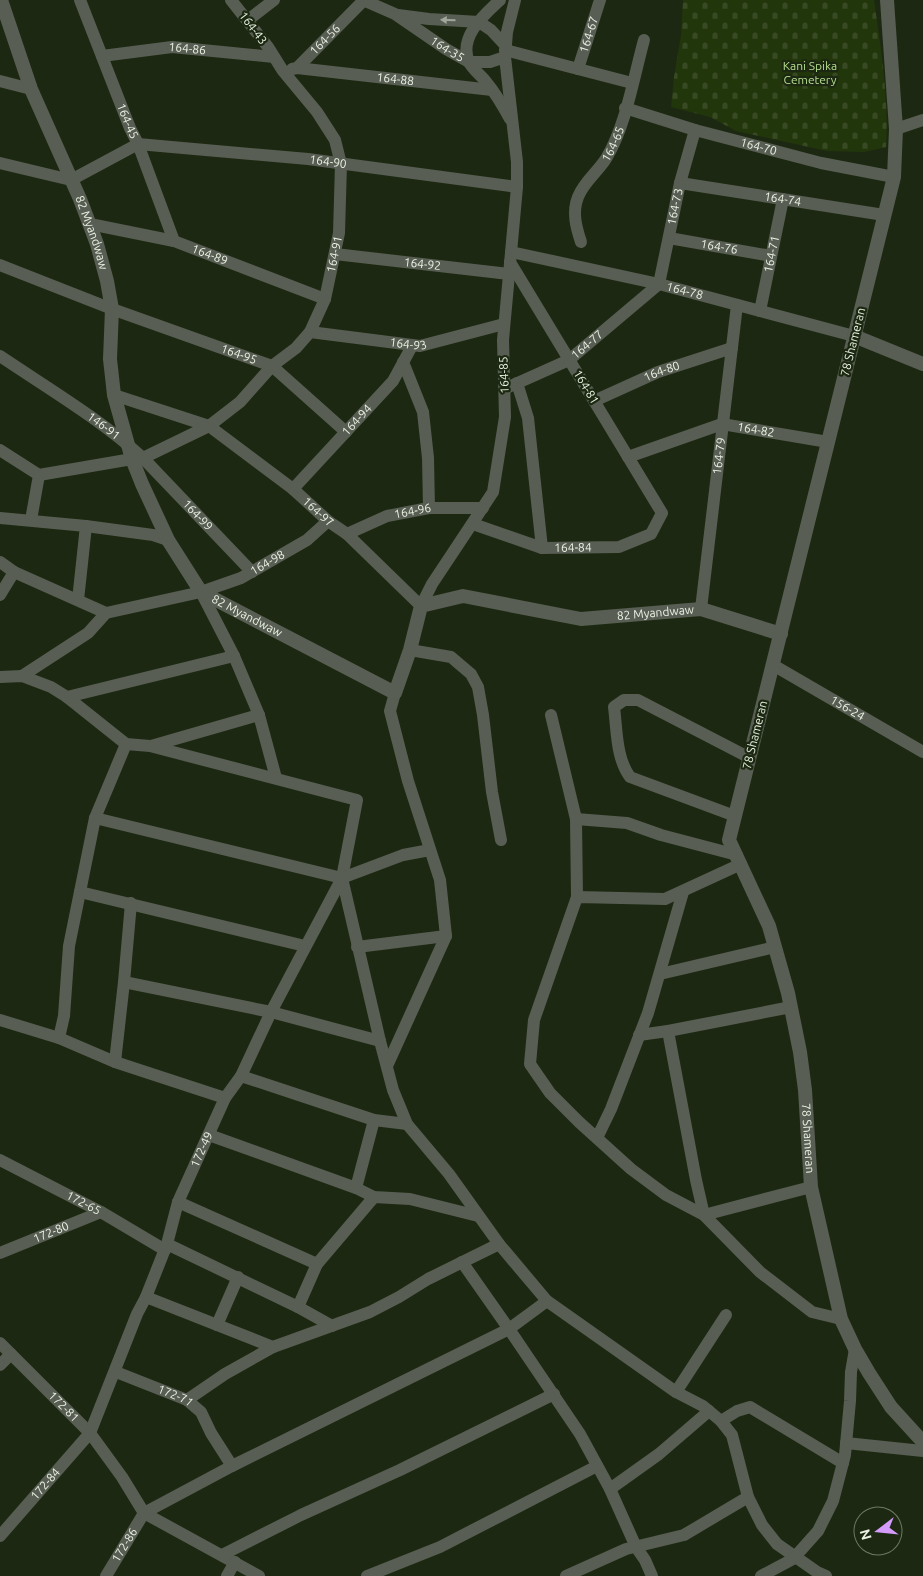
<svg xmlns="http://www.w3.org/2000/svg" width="923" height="1576" font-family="Ubuntu,sans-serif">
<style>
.cemetery{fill:url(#cemetery-stones)}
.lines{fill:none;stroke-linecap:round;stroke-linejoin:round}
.minor{stroke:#585e53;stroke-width:12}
.tertiary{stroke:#585e53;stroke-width:14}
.oneway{fill:#a1a89b}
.labels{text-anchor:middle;stroke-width:4.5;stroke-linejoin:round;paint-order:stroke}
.street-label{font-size:12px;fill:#eaf2e3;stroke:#1c2811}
.park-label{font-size:12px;fill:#b6df91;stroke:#1c2811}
</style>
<defs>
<pattern id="cemetery-stones" width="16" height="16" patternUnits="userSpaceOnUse" patternTransform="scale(1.25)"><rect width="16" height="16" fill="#22360b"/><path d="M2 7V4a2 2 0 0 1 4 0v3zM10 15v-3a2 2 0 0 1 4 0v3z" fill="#384a23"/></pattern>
</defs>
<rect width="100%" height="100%" fill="#1c2811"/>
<path class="cemetery" d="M683 0H874C881 49 889 98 886 147L864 152 827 151 736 131 710 117 671 107 674 77 681 35Z"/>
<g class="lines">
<g class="minor">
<path id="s1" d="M80 0 130 128 138 144 174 241"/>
<path id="s2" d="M363 0 395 14 446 49 469 62H490L505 57"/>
<path d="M500 0C484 15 458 37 469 62 473 70 481 75 487 83 496 94 503 106 510 119"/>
<path d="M398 15 429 19 479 22 491 30 505 45"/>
<path d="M248 20 274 0"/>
<path d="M505 50 632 83"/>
<path id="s3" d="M102 56 172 47 274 57"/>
<path id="s4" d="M297 68 492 90"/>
<path id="s5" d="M292 69 297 68 364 0"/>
<path id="s6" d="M578 69 600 0"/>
<path d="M0 81 31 89"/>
<path id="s7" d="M625 108 695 130 821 163 894 177"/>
<path d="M896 129 923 120"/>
<path id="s8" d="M0 163 71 180 138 144 308 159 517 187"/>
<path id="s9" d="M680 183 884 215"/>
<path id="s10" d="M90 224 174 241 325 299"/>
<path id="s11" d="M669 238 771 256"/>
<path id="s12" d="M581 242C576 227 572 212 578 197 584 181 599 171 607 157 626 125 634 76 644 40"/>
<path id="s13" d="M511 252 659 284 854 336"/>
<path id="s14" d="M335 254 509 274"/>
<path id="s15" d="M0 265 112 309 272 366 346 432"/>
<path id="s16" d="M760 311 783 199"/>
<path id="s17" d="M310 332 420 346 504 324"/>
<path id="s18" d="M0 356C49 389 100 419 143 458L252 572"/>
<path d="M403 362 423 412 428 458 429 508"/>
<path d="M517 383 528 418 542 548"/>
<path id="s19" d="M504 389 569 360 659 284 680 183 695 130"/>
<path id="s20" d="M114 395 209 426 293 489 328 521 347 534 421 606 432 584 493 492 505 417 503 340 517 187V162L505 57 507 32 515 0"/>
<path id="s21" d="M594 401 658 372 732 348"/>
<path d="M0 450 39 475 132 459"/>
<path id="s22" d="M628 457 722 424 828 442"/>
<path id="s23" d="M143 458 209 426 240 402 272 366 296 348 310 332 325 299 339 233 341 164 335 140 317 112 283 71 268 47 231 0"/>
<path id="s24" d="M293 489 393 381 412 346"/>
<path d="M0 518 86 526 153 535 168 540"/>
<path d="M31 520 39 475"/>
<path id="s25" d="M473 524 542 548 619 547 651 534 662 513 510 262"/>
<path id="s26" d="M347 534 387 516 429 508H483"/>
<path d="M0 562 14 572 106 613"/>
<path d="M201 592 234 656 259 715 276 778"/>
<path d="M0 595 14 572"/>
<path d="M78 600 86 526"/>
<path id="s27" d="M701 609 737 305"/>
<path d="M410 650 451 657 471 674 478 687 483 715 492 792 501 840"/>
<path id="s28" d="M773 665 923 752"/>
<path id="s29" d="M22 676 88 633 106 613 201 592 241 578 307 540 328 521"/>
<path d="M0 677 22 676 51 687 67 697 126 744 150 746 357 800 342 878 380 1041 393 1090 407 1124 449 1174 499 1244 547 1301 676 1392 703 1406 721 1421 732 1435 748 1497 762 1525 777 1544 817 1572 826 1576"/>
<path d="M67 697 234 656"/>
<path d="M551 715 576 819 577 897"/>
<path d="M151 746 259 715"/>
<path d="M735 816 630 777C616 758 617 730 614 707L624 700H638L750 758"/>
<path d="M95 818 342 878 403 855 430 850"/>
<path d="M576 819 627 823 661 835 737 855"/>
<path d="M741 864 665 899 577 897 534 1020 530 1064 550 1093 579 1122 631 1169 666 1195 704 1215 760 1272 812 1312 841 1319"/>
<path d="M80 892 305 946"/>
<path d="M357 947 446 936"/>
<path d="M660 974 775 947"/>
<path d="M124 982 271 1012 380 1041"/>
<path d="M0 1020 59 1038 115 1062 225 1098"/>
<path d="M668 1031 696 1180 704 1215 811 1187"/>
<path d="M639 1035 668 1031 791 1007"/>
<path d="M59 1038 64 1016 69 946 95 818 126 744"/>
<path d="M115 1062 124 982 131 903"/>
<path d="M387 1066 446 936 440 880 408 781 390 711 395 693"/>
<path d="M241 1076 374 1120 407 1124"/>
<path d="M209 1135 356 1188 374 1197 410 1199 478 1216"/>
<path d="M597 1138 611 1109 648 1013 683 892"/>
<path id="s30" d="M0 1160 101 1212 165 1250"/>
<path d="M356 1188 374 1120"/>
<path d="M178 1202 317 1264"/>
<path d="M167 1244 298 1307 332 1326"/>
<path id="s31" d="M0 1253 101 1212"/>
<path d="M462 1262 509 1329 580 1434 610 1489 636 1547 645 1560 652 1576"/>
<path d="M146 1297 273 1347"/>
<path d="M298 1307 317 1264 374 1197"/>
<path d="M217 1325 238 1277"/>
<path id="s32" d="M0 1343 90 1433 122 1477 144 1513 259 1576"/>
<path d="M0 1365 11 1354"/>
<path id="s33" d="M116 1372 187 1400 201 1412 211 1433 232 1466"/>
<path d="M676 1392 726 1315"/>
<path d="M187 1400 225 1374 273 1347 370 1312 399 1297 428 1279 499 1244"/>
<path d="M721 1421 737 1411 750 1407 843 1463"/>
<path d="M846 1443 923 1451"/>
<path d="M610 1489 659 1454 709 1411"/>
<path id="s34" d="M0 1536 90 1433 137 1314 146 1297 167 1244 178 1202 225 1098 241 1076 271 1012 342 878"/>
<path d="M222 1555 301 1515 400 1470 554 1394"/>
<path id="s35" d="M106 1576 144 1513 232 1466 509 1329 547 1301"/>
<path d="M227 1576 235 1562"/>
<path d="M367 1576 440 1547 597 1466"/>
<path d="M566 1576 626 1549 684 1535 748 1497"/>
<path d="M761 1576 793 1559 818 1531 833 1501 845 1455 850 1401 851 1372 855 1349"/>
</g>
<g class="tertiary">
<path id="s36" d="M1 0 31 89 80 199 97 244 107 281 112 309 110 359 114 395 132 459 142 484 168 540 201 592 395 693 410 650 421 606 463 596 581 619 701 609 781 634"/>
<path id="s37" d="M887 0 896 129 894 177 729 840 769 926 788 993 800 1052 805 1090 811 1187 841 1319 855 1349 869 1373 891 1407 923 1442"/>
<path d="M854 336 923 364"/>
</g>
</g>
<defs><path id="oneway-solid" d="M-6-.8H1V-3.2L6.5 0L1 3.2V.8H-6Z" transform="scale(1.25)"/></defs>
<use class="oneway" href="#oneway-solid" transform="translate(448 20) rotate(-178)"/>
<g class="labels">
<g class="street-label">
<text transform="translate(253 28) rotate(53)" y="4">164-43</text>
<text dy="4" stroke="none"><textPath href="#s6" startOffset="36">164-67</textPath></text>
<text dy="4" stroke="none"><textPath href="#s5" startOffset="45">164-56</textPath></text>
<text dy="4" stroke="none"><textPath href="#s2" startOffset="98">164-35</textPath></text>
<text dy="4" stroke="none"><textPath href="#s3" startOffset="86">164-86</textPath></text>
<text dy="4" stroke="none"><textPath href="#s4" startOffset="99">164-88</textPath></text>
<text dy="4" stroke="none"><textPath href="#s1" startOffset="130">164-45</textPath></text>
<text dy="4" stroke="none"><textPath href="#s12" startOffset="110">164-65</textPath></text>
<text dy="4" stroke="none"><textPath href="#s7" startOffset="139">164-70</textPath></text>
<text dy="4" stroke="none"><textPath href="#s8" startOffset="340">164-90</textPath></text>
<text dy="4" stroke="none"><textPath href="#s9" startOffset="104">164-74</textPath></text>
<text dy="4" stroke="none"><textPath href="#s19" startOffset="268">164-73</textPath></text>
<text dy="4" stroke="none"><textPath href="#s36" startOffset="250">82 Myandwaw</textPath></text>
<text dy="4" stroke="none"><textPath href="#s11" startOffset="51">164-76</textPath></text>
<text dy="4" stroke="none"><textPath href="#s10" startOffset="124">164-89</textPath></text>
<text dy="4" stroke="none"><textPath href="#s23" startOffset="294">164-91</textPath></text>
<text dy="4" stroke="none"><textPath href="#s16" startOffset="58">164-71</textPath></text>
<text dy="4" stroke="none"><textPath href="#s14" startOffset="88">164-92</textPath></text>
<text dy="4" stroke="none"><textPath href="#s13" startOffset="178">164-78</textPath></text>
<text transform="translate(853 342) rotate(-76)" y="4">78 Shameran</text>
<text dy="4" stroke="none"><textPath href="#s17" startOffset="99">164-93</textPath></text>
<text dy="4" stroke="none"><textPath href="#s19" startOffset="95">164-77</textPath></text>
<text dy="4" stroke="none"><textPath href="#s15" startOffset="255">164-95</textPath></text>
<text dy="4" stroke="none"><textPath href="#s21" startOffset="74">164-80</textPath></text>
<text transform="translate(504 375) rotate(-92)" y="4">164-85</text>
<text transform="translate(586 387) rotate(59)" y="4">164-81</text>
<text dy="4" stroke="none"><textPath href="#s24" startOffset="94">164-94</textPath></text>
<text dy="4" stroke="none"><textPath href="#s18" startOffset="125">146-91</textPath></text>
<text dy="4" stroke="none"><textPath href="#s22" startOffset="134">164-82</textPath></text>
<text dy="4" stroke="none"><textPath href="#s27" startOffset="154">164-79</textPath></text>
<text dy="4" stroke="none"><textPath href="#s20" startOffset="239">164-97</textPath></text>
<text dy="4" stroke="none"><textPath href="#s26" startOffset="70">164-96</textPath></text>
<text dy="4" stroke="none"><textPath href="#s18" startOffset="255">164-99</textPath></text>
<text dy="4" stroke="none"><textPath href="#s25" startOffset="104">164-84</textPath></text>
<text dy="4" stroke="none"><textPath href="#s29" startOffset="276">164-98</textPath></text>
<text dy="4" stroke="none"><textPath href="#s36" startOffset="1180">82 Myandwaw</textPath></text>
<text dy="4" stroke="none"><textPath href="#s36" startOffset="684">82 Myandwaw</textPath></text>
<text dy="4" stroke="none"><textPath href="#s28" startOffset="86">156-24</textPath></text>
<text transform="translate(755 735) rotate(-76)" y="4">78 Shameran</text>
<text dy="4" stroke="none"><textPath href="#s37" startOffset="1172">78 Shameran</textPath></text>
<text dy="4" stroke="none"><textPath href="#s34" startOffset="442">172-49</textPath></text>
<text dy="4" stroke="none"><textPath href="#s30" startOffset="94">172-65</textPath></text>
<text dy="4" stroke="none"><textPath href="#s31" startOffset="55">172-80</textPath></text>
<text dy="4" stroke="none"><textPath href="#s33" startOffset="64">172-71</textPath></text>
<text dy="4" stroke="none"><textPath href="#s32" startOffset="90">172-81</textPath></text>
<text dy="4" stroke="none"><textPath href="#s34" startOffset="69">172-84</textPath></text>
<text dy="4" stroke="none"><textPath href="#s35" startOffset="36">172-86</textPath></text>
</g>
<g class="park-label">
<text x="810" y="70">Kani Spika<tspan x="810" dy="14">Cemetery</tspan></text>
</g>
</g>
<g transform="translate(878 1531) rotate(254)"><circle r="24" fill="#1c2811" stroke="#6e7965"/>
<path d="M0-4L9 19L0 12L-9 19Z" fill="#d59bfb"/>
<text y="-8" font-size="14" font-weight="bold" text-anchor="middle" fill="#eaf2e3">N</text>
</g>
</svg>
